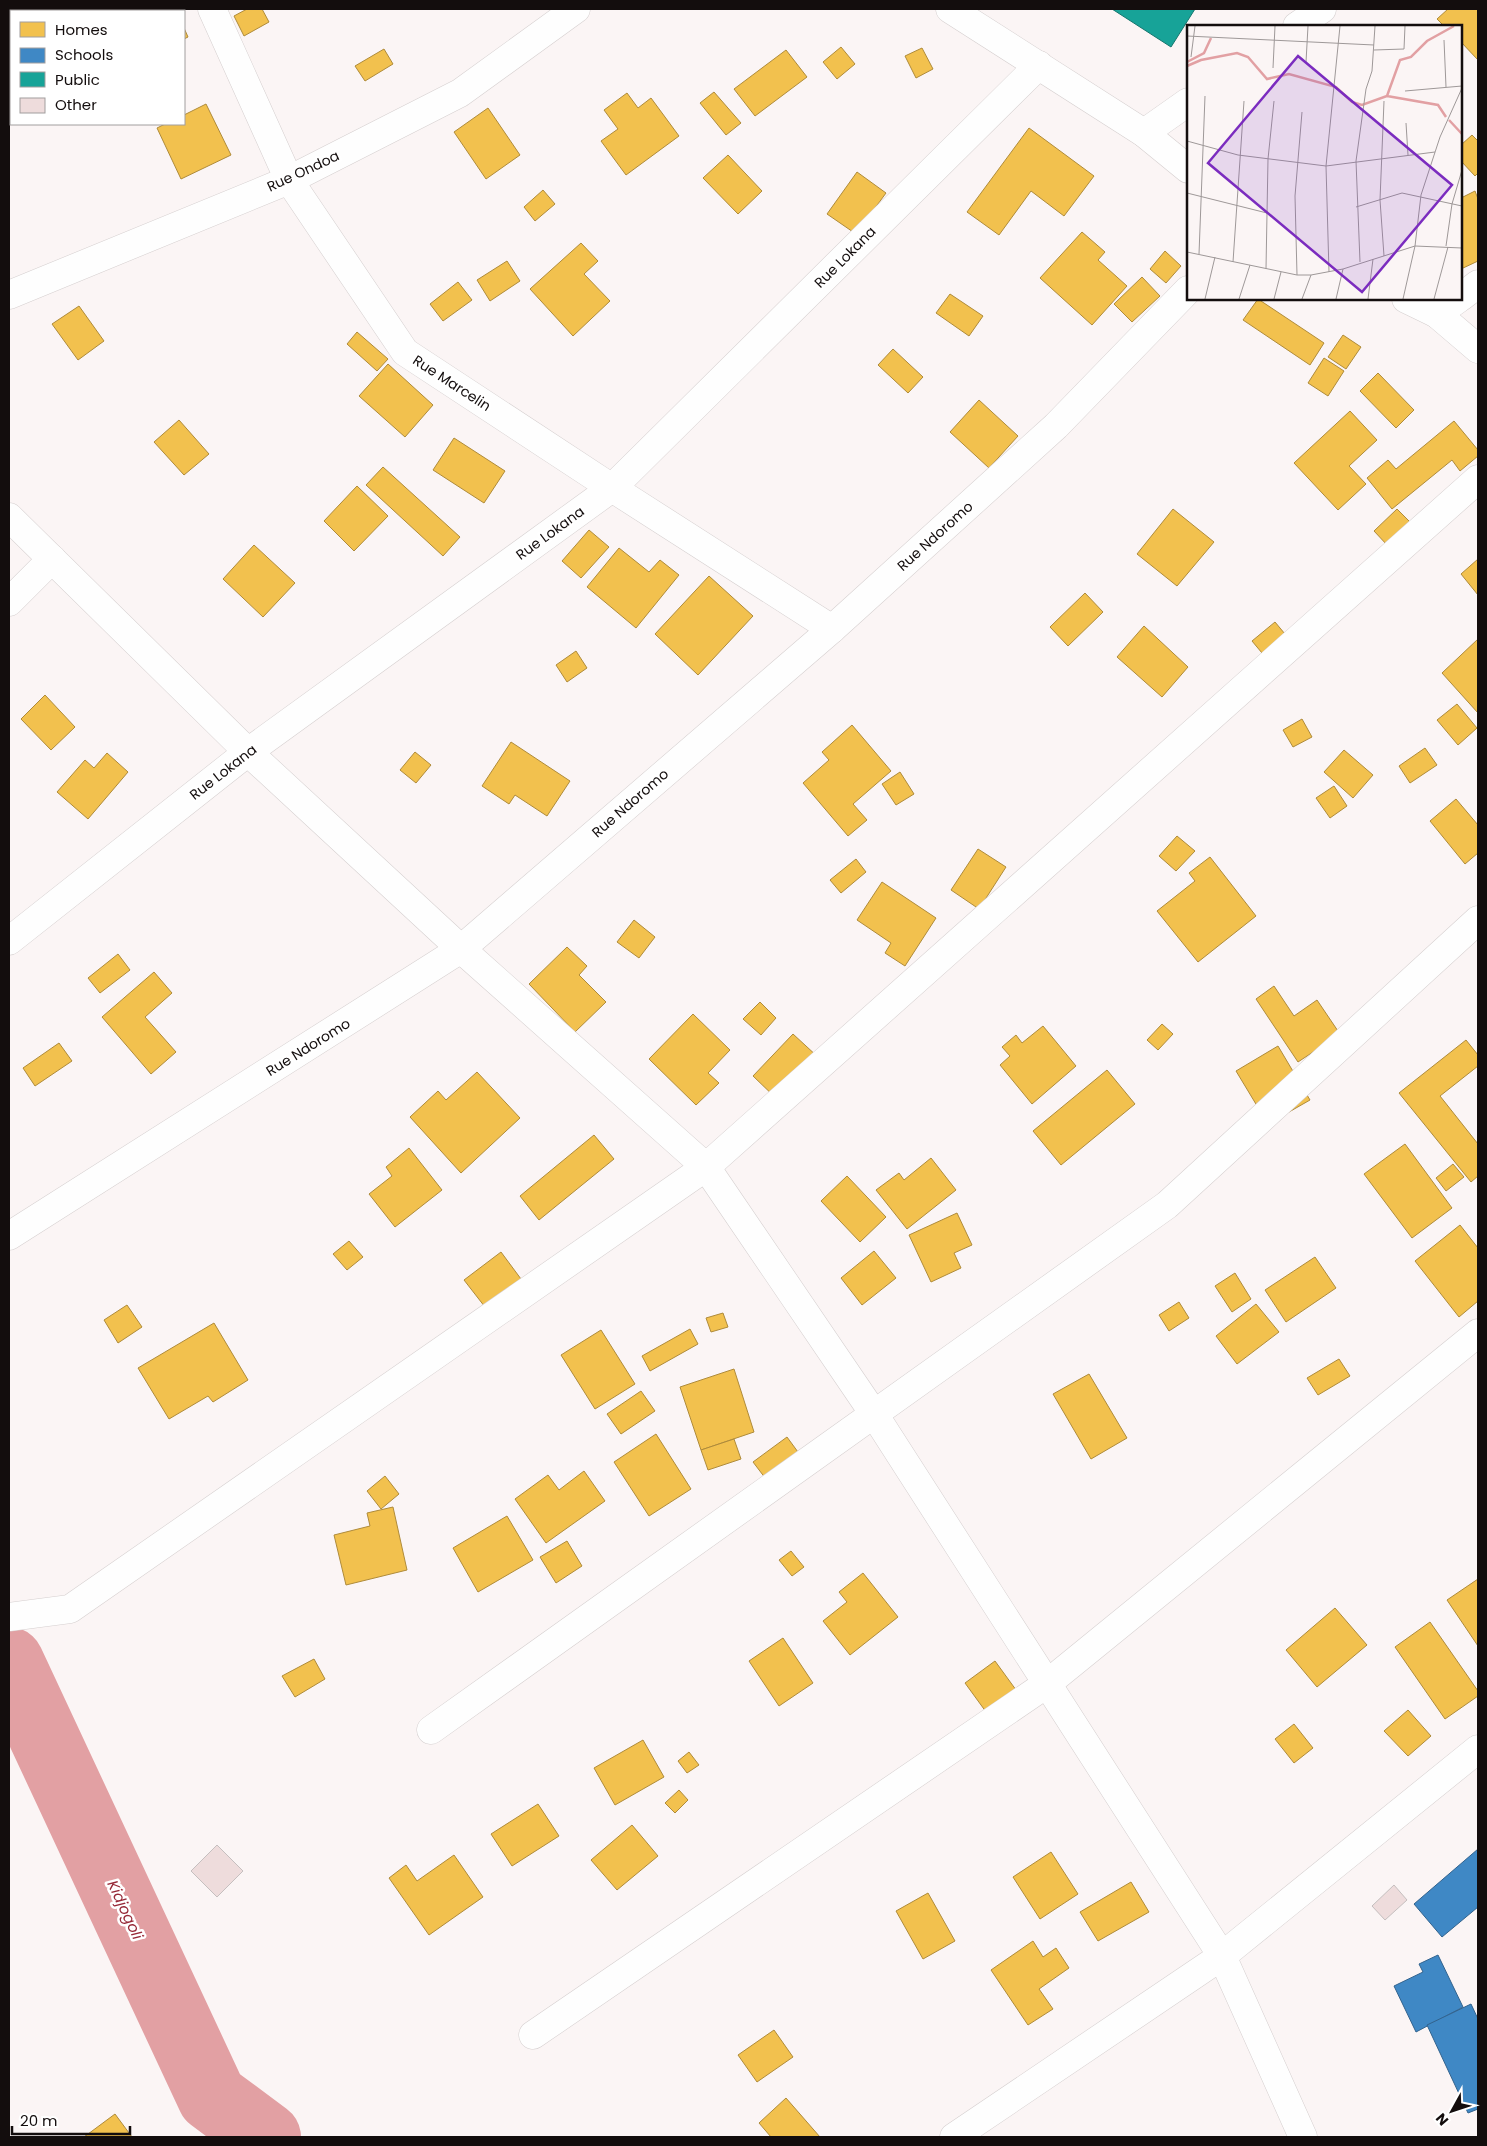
<svg xmlns="http://www.w3.org/2000/svg" width="1487" height="2146" font-family="Poppins,sans-serif">
<style>
.homes{fill:#f2c14e;stroke:#af8b3a}
.schools{fill:#3f88c5;stroke:#32638e}
.public{fill:#17a398;stroke:#16766e}
.lines{fill:none;stroke-linecap:round;stroke-linejoin:round}
.river{stroke:#e2a0a3;stroke-width:70}
.building{fill:#eedcdc;stroke:#c5bfbf}
.street-casing{stroke:#d5cfcf;stroke-width:29}
.secondary-casing{stroke:#d5cfcf;stroke-width:29}
.street{stroke:#fefefe;stroke-width:28}
.secondary{stroke:#fefefe;stroke-width:28}
.labels{text-anchor:middle;stroke-width:5;stroke-linejoin:round;paint-order:stroke}
.street-label{font-size:14px;fill:#130d0d;stroke:#fff}
.water-label{font-size:15px;font-style:italic;fill:#972938;stroke:#fff}
.inset-river{fill:none;stroke:#e2a0a3;stroke-width:2.5}
.inset-road{fill:none;stroke:#9e9898;stroke-width:1}
.view{fill:#7b2cbf;fill-opacity:0.15;stroke:#7b2cbf;stroke-width:2.5}
.inset-edge{fill:none;stroke:#130d0d;stroke-width:2.5}
</style>
<rect width="100%" height="100%" fill="#fbf5f5"/>
<g class="homes">
<path d="M120 9H175L176 11H121Z"/>
<path d="M247 9H262L269 22 244 36 234 16Z"/>
<path d="M1448 9H1478V60L1461 42V26H1444L1437 19Z"/>
<path d="M184 28 188 37 184 39Z"/>
<path d="M841 47 855 64 837 79 823 62Z"/>
<path d="M922 48 933 69 916 78 905 56Z"/>
<path d="M384 49 393 64 365 81 355 66Z"/>
<path d="M786 50 807 77 755 116 734 89Z"/>
<path d="M714 92 741 123 726 135 700 103Z"/>
<path d="M627 93 638 108 651 98 679 136 626 175 601 141 618 129 604 110Z"/>
<path d="M206 104 231 155 181 179 157 128 165 124H184V115Z"/>
<path d="M488 108 520 155 486 179 454 132Z"/>
<path d="M1029 128 1094 176 1064 216 1031 191 999 235 967 212Z"/>
<path d="M1472 135 1478 141V173L1475 176 1461 161V145Z"/>
<path d="M728 155 762 191 738 214 703 178Z"/>
<path d="M857 172 886 193 856 234 827 214Z"/>
<path d="M543 190 555 204 535 221 524 207Z"/>
<path d="M1475 191 1478 199V261L1461 269V198Z"/>
<path d="M1082 232 1105 252 1098 260 1127 286 1092 325 1040 278Z"/>
<path d="M581 243 598 261 584 274 610 301 573 336 530 289Z"/>
<path d="M1165 251 1181 266 1166 283 1150 269Z"/>
<path d="M507 261 520 281 490 301 477 280Z"/>
<path d="M1142 277 1160 296 1132 322 1114 304Z"/>
<path d="M458 282 472 300 443 321 430 304Z"/>
<path d="M950 294 983 316 969 336 936 313Z"/>
<path d="M1258 299 1324 343 1310 365 1243 320Z"/>
<path d="M79 306 104 341 78 360 52 324Z"/>
<path d="M357 332 388 359 377 371 347 344Z"/>
<path d="M1343 335 1361 347 1346 369 1328 357Z"/>
<path d="M893 349 923 377 908 393 878 365Z"/>
<path d="M1324 358 1344 371 1328 396 1308 383Z"/>
<path d="M388 364 433 405 405 437 359 396Z"/>
<path d="M1378 373 1414 410 1396 428 1360 391Z"/>
<path d="M979 400 1018 436 989 468 950 432Z"/>
<path d="M1350 411 1377 440 1349 466 1366 484 1338 510 1294 463Z"/>
<path d="M179 420 209 454 184 475 154 442Z"/>
<path d="M1454 421 1478 450V456L1460 471 1452 460 1392 509 1367 478 1388 460 1396 469Z"/>
<path d="M454 438 505 471 484 503 433 470Z"/>
<path d="M383 467 460 537 443 556 366 485Z"/>
<path d="M357 486 388 516 354 551 324 521Z"/>
<path d="M1173 509 1214 542 1177 586 1137 554Z"/>
<path d="M1397 509 1412 524 1388 546 1374 531Z"/>
<path d="M589 530 609 547 581 578 562 561Z"/>
<path d="M254 545 295 583 263 617 223 579Z"/>
<path d="M619 548 649 572 660 560 679 575 636 628 587 587Z"/>
<path d="M1478 559V595L1461 574Z"/>
<path d="M709 576 753 616 698 675 655 634Z"/>
<path d="M1085 593 1103 612 1068 646 1050 627Z"/>
<path d="M1275 622 1285 634 1262 653 1252 641Z"/>
<path d="M1144 626 1188 667 1162 697 1117 657Z"/>
<path d="M1478 639V713L1442 673Z"/>
<path d="M576 651 587 668 567 682 556 665Z"/>
<path d="M45 695 75 727 51 750 21 719Z"/>
<path d="M1457 704 1477 728 1458 745 1437 720Z"/>
<path d="M1302 719 1312 737 1293 747 1283 730Z"/>
<path d="M852 725 891 771 853 804 867 820 848 836 803 783 829 760 822 752Z"/>
<path d="M511 742 570 781 547 816 515 795 509 804 482 786Z"/>
<path d="M1425 748 1437 765 1410 783 1399 766Z"/>
<path d="M1344 750 1373 775 1353 798 1324 772Z"/>
<path d="M415 752 431 765 416 783 400 770Z"/>
<path d="M107 753 128 772 88 819 57 792 85 760 94 768Z"/>
<path d="M900 772 914 794 896 805 882 784Z"/>
<path d="M1334 786 1347 806 1330 818 1316 798Z"/>
<path d="M1456 799 1478 825V853L1465 864 1430 821Z"/>
<path d="M1177 836 1195 851 1176 871 1159 856Z"/>
<path d="M978 849 1006 867 979 909 951 890Z"/>
<path d="M1210 857 1256 916 1198 962 1157 911 1195 881 1189 873Z"/>
<path d="M856 859 866 872 841 893 830 880Z"/>
<path d="M882 882 936 918 905 966 885 953 891 943 857 920Z"/>
<path d="M634 920 655 937 639 958 617 942Z"/>
<path d="M567 947 587 966 579 975 606 1002 575 1032 529 984Z"/>
<path d="M118 954 130 970 100 993 88 978Z"/>
<path d="M154 972 172 993 145 1017 176 1052 151 1074 102 1017Z"/>
<path d="M1274 986 1294 1016 1317 1000 1340 1034 1298 1062 1256 999Z"/>
<path d="M760 1002 776 1018 761 1035 743 1019Z"/>
<path d="M693 1014 730 1050 708 1073 719 1083 696 1105 649 1059Z"/>
<path d="M1162 1024 1173 1034 1158 1050 1147 1040Z"/>
<path d="M1043 1026 1076 1066 1032 1104 1000 1065 1010 1056 1002 1047 1016 1035 1022 1043Z"/>
<path d="M793 1034 819 1058 779 1101 753 1076Z"/>
<path d="M1466 1040 1478 1055V1066L1440 1096 1478 1144V1176L1471 1182 1399 1093Z"/>
<path d="M59 1043 72 1061 35 1086 23 1068Z"/>
<path d="M1278 1046 1310 1100 1268 1124 1236 1071Z"/>
<path d="M1107 1070 1135 1104 1061 1165 1033 1131Z"/>
<path d="M477 1072 520 1118 461 1173 410 1117 438 1091 446 1100Z"/>
<path d="M594 1135 614 1159 539 1220 520 1196Z"/>
<path d="M1405 1144 1452 1208 1412 1238 1364 1174Z"/>
<path d="M409 1148 442 1190 395 1227 369 1194 392 1176 386 1167Z"/>
<path d="M931 1158 956 1190 907 1229 876 1190 899 1173 904 1180Z"/>
<path d="M1453 1164 1464 1177 1446 1191 1436 1178Z"/>
<path d="M847 1176 886 1217 860 1242 821 1201Z"/>
<path d="M957 1213 972 1245 954 1253 961 1268 931 1282 909 1235Z"/>
<path d="M1460 1225 1478 1248V1301L1459 1317 1415 1261Z"/>
<path d="M349 1241 363 1257 347 1270 333 1254Z"/>
<path d="M874 1251 896 1278 862 1305 841 1278Z"/>
<path d="M501 1252 521 1279 485 1307 464 1280Z"/>
<path d="M1315 1257 1336 1288 1286 1322 1265 1290Z"/>
<path d="M1235 1273 1251 1299 1232 1312 1215 1286Z"/>
<path d="M1179 1302 1189 1318 1169 1331 1159 1315Z"/>
<path d="M1256 1304 1279 1332 1237 1364 1216 1336Z"/>
<path d="M127 1305 142 1327 118 1343 104 1320Z"/>
<path d="M723 1313 728 1327 711 1332 706 1318Z"/>
<path d="M214 1323 248 1380 213 1402 208 1396 169 1419 138 1368Z"/>
<path d="M690 1329 698 1344 650 1371 642 1356Z"/>
<path d="M601 1330 635 1384 595 1409 561 1355Z"/>
<path d="M1339 1359 1350 1376 1318 1395 1307 1378Z"/>
<path d="M734 1369 754 1432 701 1450 680 1387Z"/>
<path d="M1089 1374 1127 1438 1091 1459 1053 1394Z"/>
<path d="M641 1391 655 1411 621 1434 607 1414Z"/>
<path d="M656 1434 691 1489 649 1516 614 1462Z"/>
<path d="M787 1437 806 1463 772 1487 753 1462Z"/>
<path d="M734 1439 741 1459 708 1470 701 1450Z"/>
<path d="M584 1471 605 1501 546 1543 515 1499 548 1475 559 1490Z"/>
<path d="M385 1476 399 1494 381 1509 367 1491Z"/>
<path d="M393 1507 407 1570 346 1585 334 1535 370 1526 367 1513Z"/>
<path d="M507 1516 533 1560 478 1592 453 1548Z"/>
<path d="M567 1541 582 1566 556 1583 540 1557Z"/>
<path d="M791 1551 804 1567 792 1576 779 1560Z"/>
<path d="M863 1573 898 1617 850 1655 823 1621 847 1602 839 1592Z"/>
<path d="M1478 1579V1646L1447 1600Z"/>
<path d="M1335 1608 1367 1645 1317 1687 1286 1650Z"/>
<path d="M1430 1622 1478 1691V1696L1445 1719 1395 1647Z"/>
<path d="M783 1638 813 1683 779 1706 749 1661Z"/>
<path d="M314 1659 325 1679 295 1697 282 1676Z"/>
<path d="M995 1661 1027 1705 997 1727 965 1683Z"/>
<path d="M1408 1710 1431 1736 1408 1756 1384 1731Z"/>
<path d="M1294 1724 1313 1748 1294 1763 1275 1739Z"/>
<path d="M643 1740 664 1777 615 1805 594 1768Z"/>
<path d="M689 1752 699 1765 687 1773 678 1761Z"/>
<path d="M679 1790 688 1800 675 1813 665 1803Z"/>
<path d="M538 1804 559 1836 512 1866 491 1834Z"/>
<path d="M632 1825 658 1856 617 1890 591 1860Z"/>
<path d="M1051 1852 1078 1894 1040 1919 1013 1877Z"/>
<path d="M454 1855 483 1897 429 1935 389 1878 406 1865 417 1881Z"/>
<path d="M1131 1882 1149 1912 1098 1941 1080 1912Z"/>
<path d="M928 1893 955 1941 923 1959 896 1911Z"/>
<path d="M1033 1941 1043 1957 1056 1948 1069 1968 1039 1989 1053 2009 1028 2025 991 1970Z"/>
<path d="M774 2030 793 2057 757 2082 738 2055Z"/>
<path d="M786 2098 820 2137H771L759 2123Z"/>
<path d="M115 2114 132 2137H84Z"/>
</g>
<g class="schools">
<path d="M1478 1849V1907L1442 1937 1414 1904Z"/>
<path d="M1438 1955 1463 2007 1416 2032 1394 1986 1423 1972 1419 1964Z"/>
<path d="M1471 2004 1478 2019V2109L1468 2113 1427 2025Z"/>
</g>
<path class="public" d="M1112 9H1195L1171 47Z"/>
<g class="lines">
<path class="river" d="M9 1662 212 2097 266 2137"/>
</g>
<g class="building">
<path d="M217 1845 243 1871 217 1897 191 1871Z"/>
<path d="M1394 1885 1407 1900 1385 1920 1372 1906Z"/>
</g>
<g class="lines">
<g class="street-casing">
<g id="street">
<path d="M212 9 289 180 405 352 612 488 832 629"/>
<path d="M1297 26 1322 9"/>
<path d="M1144 133 1188 102"/>
<path d="M9 295 289 180 460 93 576 9"/>
<path d="M1461 297 1478 284"/>
<path d="M1437 314 1458 299"/>
<path d="M9 517 248 752 461 949 706 1167 874 1414 1222 1956 1303 2137"/>
<path d="M9 602 52 559"/>
<path d="M9 941 248 752 612 488 1039 65"/>
<path d="M9 1617 70 1609 706 1167 1478 479"/>
<path d="M431 1730 1167 1205 1478 920"/>
<path d="M533 2035 1048 1683 1478 1333"/>
<path d="M954 2137 1222 1956 1478 1749"/>
</g>
</g>
<g class="secondary-casing">
<g id="secondary">
<path d="M950 9 1144 133 1188 169"/>
<path d="M1406 299 1437 314 1478 349"/>
<path d="M9 1236 461 949 832 629 1056 426 1188 290"/>
</g>
</g>
<use href="#street" class="street"/>
<use href="#secondary" class="secondary"/>
</g>
<g class="labels">
<g class="street-label">
<text transform="translate(303 171) rotate(-25)" y="5">Rue Ondoa</text>
<text transform="translate(845 257) rotate(-45)" y="5">Rue Lokana</text>
<text transform="translate(452 383) rotate(33)" y="5">Rue Marcelin</text>
<text transform="translate(550 533) rotate(-36)" y="5">Rue Lokana</text>
<text transform="translate(935 536) rotate(-42)" y="5">Rue Ndoromo</text>
<text transform="translate(223 772) rotate(-38)" y="5">Rue Lokana</text>
<text transform="translate(630 803) rotate(-41)" y="5">Rue Ndoromo</text>
<text transform="translate(308 1047) rotate(-32)" y="5">Rue Ndoromo</text>
</g>
<g class="water-label">
<text transform="translate(125 1910) rotate(65)" y="5">Kidjogoli</text>
</g>
</g>
<g transform="translate(1187 25)">
<rect width="275" height="275" fill="#fbf5f5"/>
<path class="inset-river" d="M0 37 17 28 24 13M0 41 14 35 50 28 61 32 80 54 102 49 149 62 165 77 175 80 200 71 213 35 224 32 240 16 267 1M200 71 251 80 259 92M262 95 275 109"/>
<path class="inset-road" d="M0 11 187 20M257 15 259 62M187 25 217 24 218 1M4 32 8 1M119 37 121 1M86 43 88 1M218 66 275 61M197 76 193 175 197 231M219 98 221 130M0 116 51 130 139 141 248 127M0 168 80 188M169 182 215 168 275 181M259 221 265 179 275 145M0 227 110 250H124L156 244 228 221 275 223M12 229 18 71M46 237 57 76M173 237 169 136 179 64 185 46 188 1M79 244 81 134 87 76M142 247 139 141 153 1M110 250 108 171 115 87M18 274 28 232M52 274 63 240M87 274 94 247M115 274 124 250M149 274 156 244M181 274 186 234M216 274 228 221 234 170 253 112 275 63M247 274 261 222"/>
<path class="view" d="M111 31 265 160 175 267 21 138Z"/>
<rect width="275" height="275" class="inset-edge"/>
</g>
<rect width="1487" height="2146" fill="none" stroke="#130d0d" stroke-width="20"/>
<rect x="10" y="10" width="175" height="115" fill="#ffffff" stroke="#a19e9e"/>
<rect x="20" y="22" width="25" height="15" fill="#f2c14e" stroke="#a19e9e"/>
<text x="55" y="35" font-size="15" fill="#130d0d">Homes</text>
<rect x="20" y="48" width="25" height="15" fill="#3f88c5" stroke="#a19e9e"/>
<text x="55" y="60" font-size="15" fill="#130d0d">Schools</text>
<rect x="20" y="72" width="25" height="15" fill="#17a398" stroke="#a19e9e"/>
<text x="55" y="85" font-size="15" fill="#130d0d">Public</text>
<rect x="20" y="98" width="25" height="15" fill="#eedcdc" stroke="#a19e9e"/>
<text x="55" y="110" font-size="15" fill="#130d0d">Other</text>
<g transform="translate(1452 2111) rotate(230)" stroke="#ffffff" stroke-width="4" paint-order="stroke">
<path d="M0-4L9 19L0 12L-9 19Z" fill="#130d0d"/>
<text y="-8" font-size="14" font-weight="bold" text-anchor="middle" fill="#130d0d">N</text>
</g>
<path d="M12 2126v8h118v-8" fill="none" stroke="#130d0d" stroke-width="2.5"/>
<text x="20" y="2126" font-size="15" fill="#130d0d" stroke="#ffffff" stroke-width="4" paint-order="stroke">20 m</text>
</svg>
